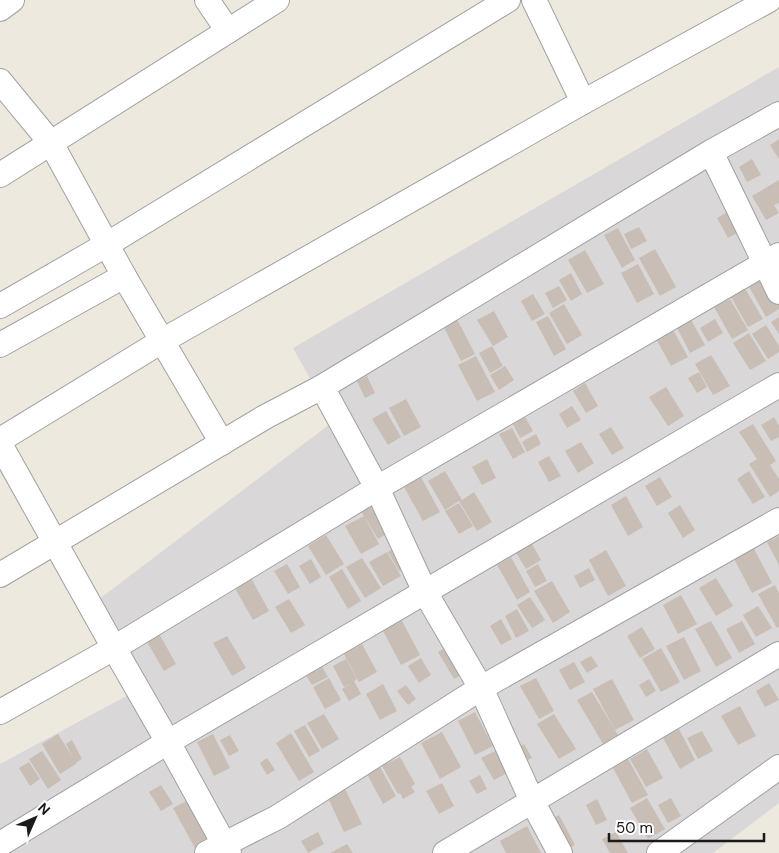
<svg xmlns="http://www.w3.org/2000/svg" width="779" height="853" font-family="'DM Sans',sans-serif">
<style>
.residential{fill:#d9d7d7}
.building{fill:#c9beb5}
.lines{fill:none;stroke-linecap:round;stroke-linejoin:round}
.minor-casing{stroke:#a1a1a1;stroke-width:26}
.minor{stroke:#fff;stroke-width:24}
</style>
<rect width="100%" height="100%" fill="#ede9df"/>
<path class="residential" d="M779 67V803L713 853H0V764L145 686 98 600 334 421 293 348Z"/>
<g class="building">
<path d="M779 139V159L770 145Z"/>
<path d="M752 159 761 175 747 182 739 167Z"/>
<path d="M779 180V203L774 205 779 213 766 220 752 196Z"/>
<path d="M729 211 741 231 728 238 717 218Z"/>
<path d="M639 227 647 241 631 249 624 234Z"/>
<path d="M618 228 635 260 622 268 604 235Z"/>
<path d="M655 249 676 287 660 296 639 258Z"/>
<path d="M585 250 604 284 587 293 568 260Z"/>
<path d="M638 264 654 294 637 303 621 273Z"/>
<path d="M571 273 582 294 571 301 559 280Z"/>
<path d="M763 276 779 304V309L766 317 748 285Z"/>
<path d="M559 286 567 300 553 308 545 293Z"/>
<path d="M744 287 763 319 748 327 730 295Z"/>
<path d="M533 294 545 314 532 321 521 301Z"/>
<path d="M730 299 748 330 732 339 714 307Z"/>
<path d="M564 304 582 335 567 344 549 313Z"/>
<path d="M494 311 508 337 493 346 477 320Z"/>
<path d="M548 316 566 349 554 356 536 322Z"/>
<path d="M779 317V334L771 322Z"/>
<path d="M690 318 705 345 690 353 676 326Z"/>
<path d="M457 319 475 354 461 361 443 326Z"/>
<path d="M715 319 723 333 708 342 700 328Z"/>
<path d="M766 325 779 346V352L768 359 752 334Z"/>
<path d="M672 328 688 357 671 366 655 337Z"/>
<path d="M749 333 766 361 750 370 733 343Z"/>
<path d="M492 346 503 366 490 373 479 353Z"/>
<path d="M711 355 730 386 713 395 695 364Z"/>
<path d="M476 356 495 392 477 401 458 365Z"/>
<path d="M505 366 514 380 499 390 490 375Z"/>
<path d="M699 372 707 387 697 393 688 378Z"/>
<path d="M367 376 375 393 365 398 357 381Z"/>
<path d="M585 383 598 406 586 413 573 391Z"/>
<path d="M666 387 684 416 668 426 649 397Z"/>
<path d="M406 399 421 427 404 436 389 408Z"/>
<path d="M572 406 581 420 567 428 559 414Z"/>
<path d="M386 411 401 437 388 445 372 419Z"/>
<path d="M525 417 533 431 520 438 513 424Z"/>
<path d="M774 417 779 426V437L771 441 761 425Z"/>
<path d="M753 424 776 461 770 465 779 479V491L770 497 749 464 757 459 739 432Z"/>
<path d="M611 427 624 448 612 455 599 434Z"/>
<path d="M512 428 525 452 513 459 499 434Z"/>
<path d="M536 434 541 444 527 452 522 442Z"/>
<path d="M581 442 594 463 578 473 565 451Z"/>
<path d="M549 456 561 476 549 482 538 462Z"/>
<path d="M487 459 496 478 482 485 472 467Z"/>
<path d="M445 471 462 500 474 492 492 522 477 531 459 501 445 510 428 481Z"/>
<path d="M749 471 765 497 753 504 737 479Z"/>
<path d="M421 477 440 512 423 521 404 487Z"/>
<path d="M660 477 672 497 657 506 645 486Z"/>
<path d="M626 496 643 527 628 536 611 505Z"/>
<path d="M377 502 394 530 378 539 361 511Z"/>
<path d="M459 503 473 526 459 534 445 511Z"/>
<path d="M680 505 695 530 683 538 668 513Z"/>
<path d="M364 516 379 544 361 554 345 526Z"/>
<path d="M326 535 344 564 326 575 308 546Z"/>
<path d="M779 536V565L767 542Z"/>
<path d="M531 542 541 560 526 569 515 551Z"/>
<path d="M401 545 412 565 399 571 388 552Z"/>
<path d="M752 545 772 583 752 593 732 555Z"/>
<path d="M606 550 626 586 608 596 589 560Z"/>
<path d="M387 552 401 576 383 586 369 562Z"/>
<path d="M511 557 530 592 517 600 497 565Z"/>
<path d="M362 558 381 588 365 598 346 567Z"/>
<path d="M311 559 321 577 310 584 299 566Z"/>
<path d="M287 564 300 587 288 594 274 571Z"/>
<path d="M538 564 547 581 535 587 526 571Z"/>
<path d="M589 568 595 580 580 588 574 576Z"/>
<path d="M342 569 361 601 348 609 329 577Z"/>
<path d="M250 576 269 611 253 620 233 585Z"/>
<path d="M716 578 733 606 716 616 699 588Z"/>
<path d="M552 581 570 612 553 623 534 591Z"/>
<path d="M775 585 779 593V627L777 628 758 594Z"/>
<path d="M681 595 697 624 678 634 663 605Z"/>
<path d="M530 597 545 620 532 628 517 605Z"/>
<path d="M289 599 305 625 291 633 275 607Z"/>
<path d="M758 606 772 628 756 637 743 615Z"/>
<path d="M517 609 529 631 516 638 505 616Z"/>
<path d="M400 617 420 655 401 665 381 627Z"/>
<path d="M501 619 512 639 501 645 490 626Z"/>
<path d="M711 621 732 658 716 667 695 629Z"/>
<path d="M742 621 755 644 739 653 726 629Z"/>
<path d="M642 627 655 649 640 658 627 636Z"/>
<path d="M156 628 176 664 164 671 143 635Z"/>
<path d="M227 636 246 668 232 676 213 643Z"/>
<path d="M684 637 701 671 684 680 666 646Z"/>
<path d="M453 643 468 671 454 679 438 652Z"/>
<path d="M362 644 377 672 359 682 344 654Z"/>
<path d="M661 648 680 682 661 692 642 659Z"/>
<path d="M591 656 598 666 587 673 580 662Z"/>
<path d="M421 658 431 675 419 683 408 666Z"/>
<path d="M346 659 357 679 354 681 361 694 349 701 342 689 351 684 344 687 333 666Z"/>
<path d="M574 662 585 682 570 690 559 670Z"/>
<path d="M321 665 328 677 312 685 305 674Z"/>
<path d="M329 678 341 700 325 709 313 687Z"/>
<path d="M536 678 554 711 539 719 520 686Z"/>
<path d="M612 679 634 720 615 730 593 689Z"/>
<path d="M649 679 656 691 646 697 639 685Z"/>
<path d="M769 683 779 700 765 707 756 691Z"/>
<path d="M383 684 397 711 380 720 366 694Z"/>
<path d="M406 685 416 699 408 705 397 691Z"/>
<path d="M592 692 618 735 603 744 577 700Z"/>
<path d="M740 706 756 736 738 745 721 716Z"/>
<path d="M475 712 493 746 475 755 458 721Z"/>
<path d="M324 714 339 739 322 749 307 723Z"/>
<path d="M554 714 576 749 559 759 537 724Z"/>
<path d="M305 725 320 751 309 757 294 731Z"/>
<path d="M678 727 695 760 680 769 662 736Z"/>
<path d="M702 731 713 751 698 759 687 738Z"/>
<path d="M442 732 461 767 440 779 421 743Z"/>
<path d="M291 733 314 772 299 781 276 743Z"/>
<path d="M58 734 73 758 66 744 72 740 82 759 76 763V764L60 774 42 744Z"/>
<path d="M213 734 230 768 214 776 197 742Z"/>
<path d="M230 735 239 751 229 756 220 740Z"/>
<path d="M524 744 532 758 518 765 510 751Z"/>
<path d="M647 749 663 778 646 787 630 759Z"/>
<path d="M497 750 509 772 494 780 481 758Z"/>
<path d="M42 751 61 780 48 789 29 759Z"/>
<path d="M400 757 415 784 411 787 415 792 403 799 400 793 398 794 382 766Z"/>
<path d="M267 758 275 770 267 775 260 763Z"/>
<path d="M628 759 648 795 632 803 613 768Z"/>
<path d="M29 762 40 779 30 786 19 768Z"/>
<path d="M380 767 396 796 383 804 367 774Z"/>
<path d="M480 775 487 789 477 794 469 781Z"/>
<path d="M442 783 454 806 439 814 426 791Z"/>
<path d="M161 785 173 804 161 811 149 792Z"/>
<path d="M344 787 362 824 344 832 327 796Z"/>
<path d="M194 797 216 837 195 848 173 808Z"/>
<path d="M647 798 665 829 648 839 630 808Z"/>
<path d="M671 798 681 816 668 823 658 805Z"/>
<path d="M597 799 607 820 596 825 586 805Z"/>
<path d="M559 815 575 845 560 852 545 823Z"/>
<path d="M527 826 541 853H506L500 841Z"/>
<path d="M318 832 324 844 308 853 301 841Z"/>
<path d="M616 832 628 853H610L602 839Z"/>
<path d="M347 844 353 853H330Z"/>
</g>
<g class="lines">
<g class="minor-casing">
<g id="minor">
<path d="M207 0 228 31"/>
<path d="M534 0 583 102"/>
<path d="M0 9 12 0"/>
<path d="M0 81 51 143 124 276 222 443"/>
<path d="M711 152 779 292"/>
<path d="M0 175 277 0"/>
<path d="M0 306 106 245 508 0"/>
<path d="M0 345 124 276"/>
<path d="M322 387 377 488 425 592 481 688 532 801 560 853"/>
<path d="M0 440 162 341 583 102 769 0"/>
<path d="M0 444 114 648 0 712"/>
<path d="M0 575 265 417 322 387 711 152 779 114"/>
<path d="M0 844 168 742 779 385"/>
<path d="M207 853 278 817 481 688 779 520"/>
<path d="M229 853 168 742 114 648 377 488 779 255"/>
<path d="M445 853 779 654"/>
<path d="M659 853 779 767"/>
</g>
</g>
<use href="#minor" class="minor"/>
</g>
<g transform="translate(35 818) rotate(45)" stroke="#ffffff" stroke-width="4" paint-order="stroke">
<path d="M0-4L9 19L0 12L-9 19Z" fill="#1a1a1a"/>
<text y="-8" font-size="14" font-weight="bold" text-anchor="middle" fill="#1a1a1a">N</text>
</g>
<path d="M609 833v8h155v-8" fill="none" stroke="#1a1a1a" stroke-width="2.5"/>
<text x="616" y="833" font-size="15" fill="#1a1a1a" stroke="#ffffff" stroke-width="4" paint-order="stroke">50 m</text>
</svg>
